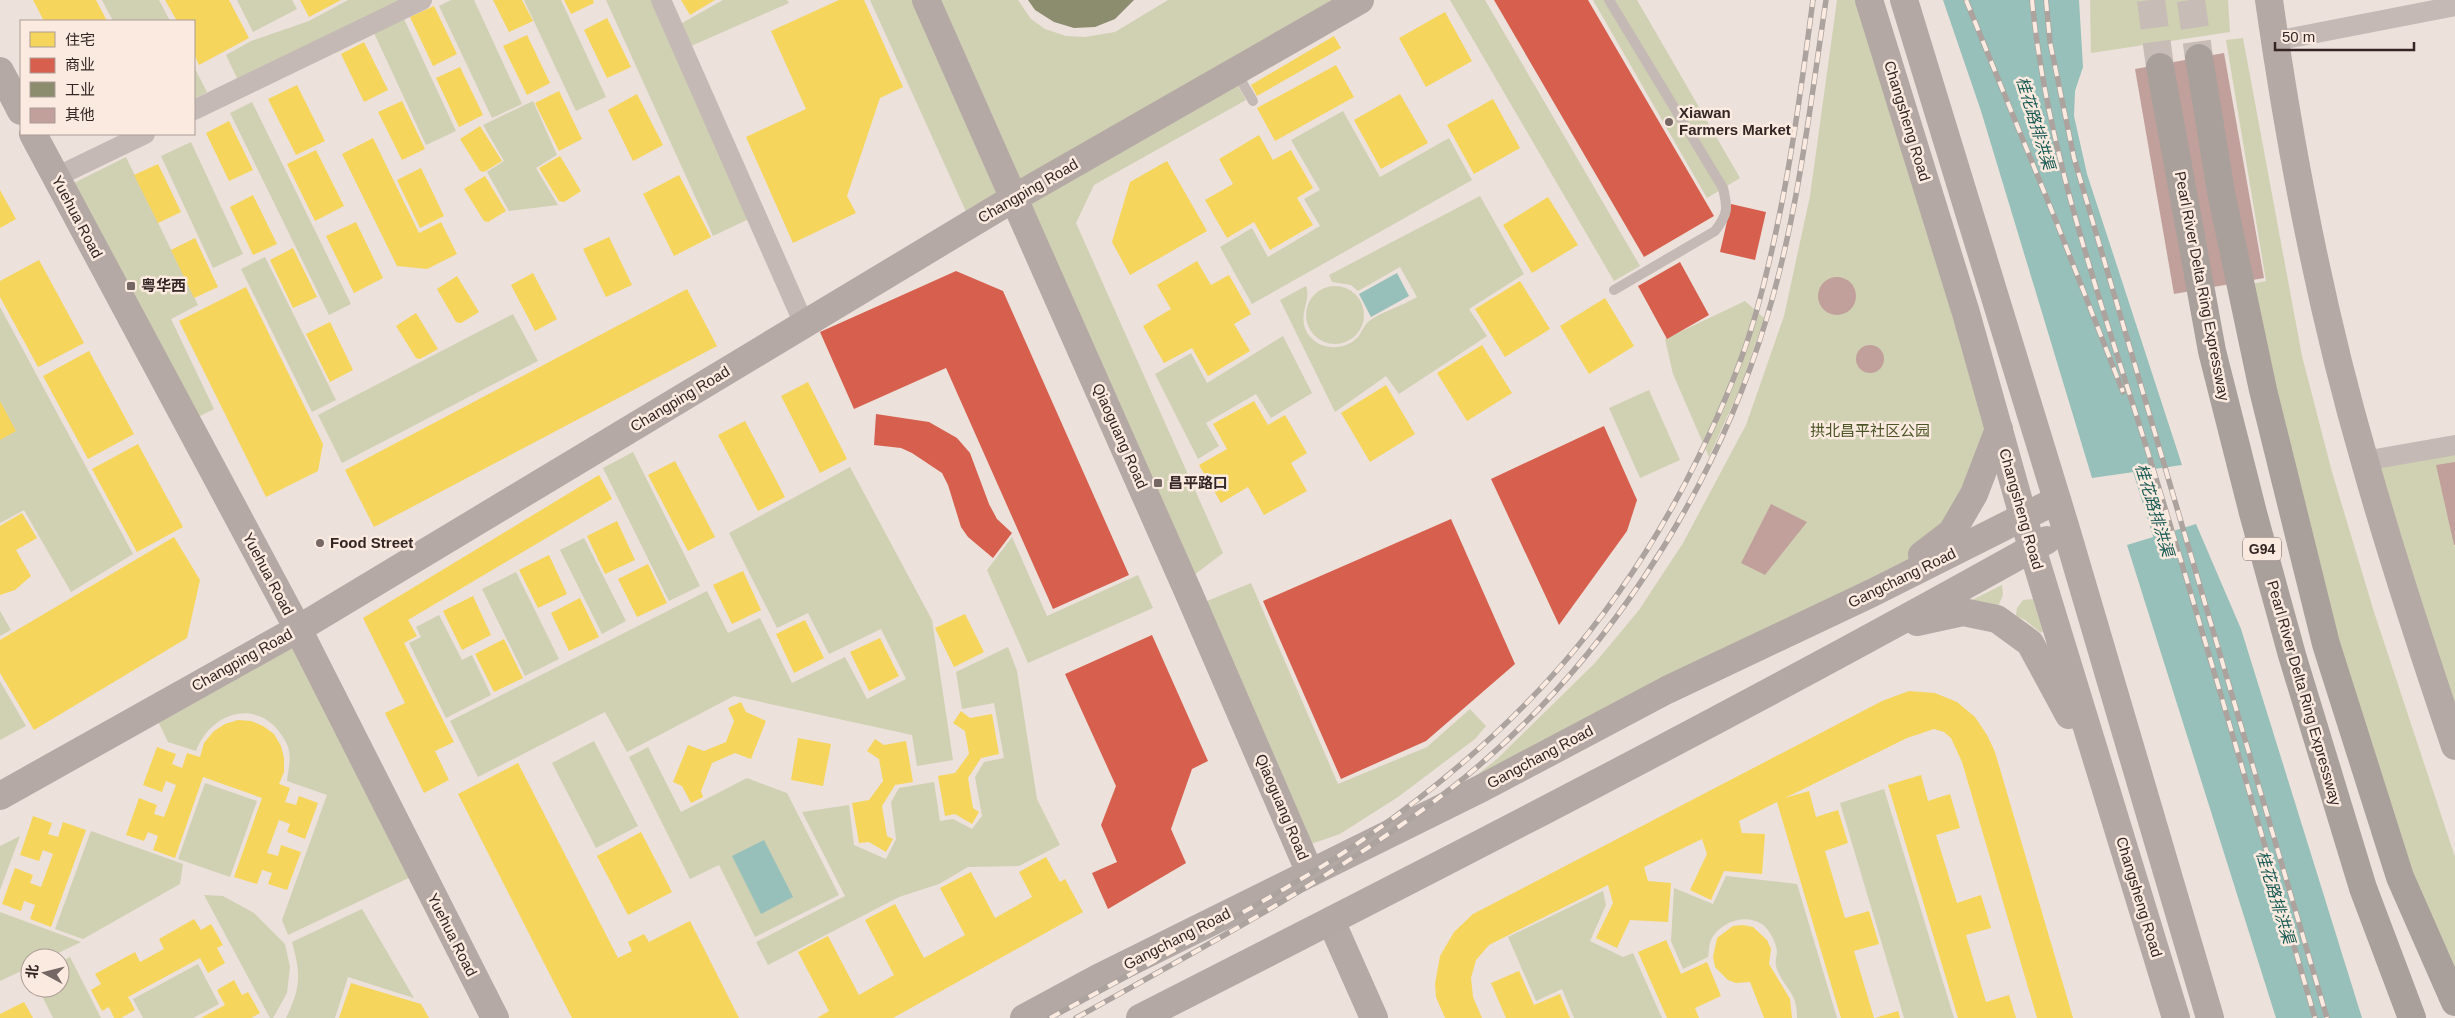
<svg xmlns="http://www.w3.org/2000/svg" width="2455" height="1018" font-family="Helvetica,'Noto Sans SC',sans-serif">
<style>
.green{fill:#d0d0b3}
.water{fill:#96c0b9}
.homes{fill:#f6d55c}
.shops{fill:#d6604d}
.industry{fill:#8c8c6e}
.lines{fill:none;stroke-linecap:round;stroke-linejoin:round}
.canal{stroke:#96c0b9;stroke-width:19}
.building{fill:#c1a09b}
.highway-tunnel{stroke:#c7bcb6;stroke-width:28;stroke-dasharray:28 14;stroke-linecap:butt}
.lane{stroke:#c4b9b4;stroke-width:10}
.street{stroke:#c4b9b4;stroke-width:20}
.secondary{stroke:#b5a9a5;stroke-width:28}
.primary{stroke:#b3a8a4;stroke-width:28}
.highway{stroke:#aaa09b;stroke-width:28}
.rail-casing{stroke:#aca39f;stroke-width:5.5}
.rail{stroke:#faeae0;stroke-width:4;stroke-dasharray:11;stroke-linecap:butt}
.poi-dot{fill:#746764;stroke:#faeae0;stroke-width:2}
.labels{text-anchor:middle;stroke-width:5;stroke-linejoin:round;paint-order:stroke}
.shield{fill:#faeae0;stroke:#6f615c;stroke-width:1}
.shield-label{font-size:14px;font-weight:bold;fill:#342624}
.poi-label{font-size:15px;font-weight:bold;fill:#342624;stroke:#faeae0;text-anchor:start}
.street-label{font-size:15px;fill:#342624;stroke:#faeae0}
.park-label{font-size:15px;fill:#4b5425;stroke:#faeae0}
.water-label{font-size:16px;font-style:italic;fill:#165852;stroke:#faeae0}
</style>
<rect width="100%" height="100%" fill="#ece1db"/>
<g class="green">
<path d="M102 0H159L170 21H113Z"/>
<path d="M237 0H292L297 9 253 32Z"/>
<path d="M348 0H409L238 80 226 55 251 41 309 21Z"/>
<path d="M451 0H474L522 104 492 118 439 6Z"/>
<path d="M524 0H561L606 97 576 111Z"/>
<path d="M606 0H652L751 218 713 236Z"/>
<path d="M723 0H787L789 3 691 46 682 23Z"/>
<path d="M870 0H920L1005 193 968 216Z"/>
<path d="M930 0H1018L1031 19 1045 29 1066 36 1085 37 1115 32 1168 0H1348L1017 191Z"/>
<path d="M1450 0H1485L1640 266 1614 281Z"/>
<path d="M1593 0H1637L1740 178 1707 198Z"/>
<path d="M1837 0H1867L1998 429 1950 531 1872 592 1429 813 1497 759 1595 663 1639 610 1683 543 1746 425 1784 316 1810 196Z"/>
<path d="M2090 0H2228L2230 32 2091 53Z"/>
<path d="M404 19 456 131 426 145 374 33Z"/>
<path d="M2243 38 2302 356 2332 472 2374 612 2455 857V990L2330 639 2246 285 2266 281 2226 40Z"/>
<path d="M194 67 207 92 194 99Z"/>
<path d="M1233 77 1246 100 1094 185 1076 223 1223 553 1190 578 1020 199Z"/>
<path d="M533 101 557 155 536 168 558 205 509 211 487 172 504 161 483 125Z"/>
<path d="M252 102 351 304 329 315 230 113Z"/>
<path d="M1343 111 1380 177 1449 138 1472 180 1252 304 1220 247 1252 228 1268 257 1320 226 1304 199 1320 190 1291 140Z"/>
<path d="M191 142 243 254 213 268 161 156Z"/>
<path d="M126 157 198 305 171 319 214 409 194 419 68 186Z"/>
<path d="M1480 196 1524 274 1469 309 1487 336 1399 394 1386 376 1335 412 1280 300 1306 286C1312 301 1296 316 1308 334 1319 351 1345 351 1358 337 1362 332 1364 325 1369 321 1383 311 1402 306 1417 297L1400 267 1358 291 1351 285 1332 282 1329 275Z"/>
<path d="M265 257 336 400 312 412 241 269Z"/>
<circle cx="1335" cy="315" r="29"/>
<path d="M1745 301 1764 318 1741 386 1709 457 1673 374 1665 339Z"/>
<path d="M0 307 133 554 71 592 24 510 0 523Z"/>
<path d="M513 314 538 361 342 463 318 415Z"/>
<path d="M1283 336 1312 393 1271 418 1256 394 1206 423 1219 446 1198 459 1155 374 1191 353 1207 383Z"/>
<path d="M1649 390 1680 460 1640 478 1609 408Z"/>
<path d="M633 452 700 586 669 601 603 468Z"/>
<path d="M2455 452V719L2371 467Z"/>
<path d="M850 467 932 620 953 760 917 766 912 735 734 696 627 752 605 712 478 777 450 721 707 591 728 633 760 618 792 683 845 657 867 699 906 679 881 629 829 654 808 613 777 628 729 533Z"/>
<path d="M1012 537 1047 616 1138 575 1153 608 1028 663 987 570Z"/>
<path d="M584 538 626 621 602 634 560 550Z"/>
<path d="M516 572 559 659 525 676 482 589Z"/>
<path d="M1251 583 1338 784 1427 747 1470 709 1486 726 1475 739 1398 797 1340 834 1305 846 1202 603Z"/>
<path d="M2002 585 2003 595 1997 609 1968 602Z"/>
<path d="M2033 599 2043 631 2041 633 2025 620 2016 616 2017 608 2023 600Z"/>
<path d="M0 611 11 630 0 636Z"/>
<path d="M439 615 462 660 472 655 491 695 446 718 409 643 421 637 416 627Z"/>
<path d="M296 637 415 875 288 935 282 920 327 795 287 781C288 772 291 760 289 751 288 743 282 736 278 730 251 698 209 716 196 751L168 742 155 715Z"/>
<path d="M1008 647 1017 671 1037 799 1060 845 1019 866 968 867 939 884 899 897 768 965 756 942 845 896 802 812 849 805 854 845 886 859 896 839 891 802 899 788 934 782 940 821 953 819 972 829 982 816 975 777 984 762 1004 758 994 703 962 709 956 672Z"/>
<path d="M0 681 26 726 0 740Z"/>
<path d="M594 741 638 826 596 848 552 763Z"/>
<path d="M648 747 681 812 747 778 787 793 839 895 755 937 719 865 690 879 629 757Z"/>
<path d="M205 783 257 801 230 877 178 859Z"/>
<path d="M1884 789 1954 1018H1904L1840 803Z"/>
<path d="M91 831 183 864 180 884 83 939 55 929Z"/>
<path d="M20 836 0 890V846Z"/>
<path d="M1726 876 1797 884 1837 1018H1797C1798 991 1782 987 1776 966 1775 961 1777 956 1777 951 1776 942 1769 929 1762 924 1745 913 1721 922 1712 938 1709 943 1709 951 1708 957L1683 969 1671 941 1674 888 1713 904Z"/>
<path d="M1603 891 1606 905 1590 941 1623 957 1633 953 1662 1018H1574L1562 989 1536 1001 1508 937Z"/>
<path d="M204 895 223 896 254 913 285 944 290 967 287 993 273 1018H270Z"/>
<path d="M362 909 414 998 348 977 335 1018H286C301 987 301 975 292 942Z"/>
<path d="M0 912 81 942 48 958H30V967L0 981Z"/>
<path d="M70 957 101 1018H53L38 988H60V962Z"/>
<path d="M198 964 219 1004 193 1018H143L133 999Z"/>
</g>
<g class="water">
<path d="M1943 0H2079L2083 67 2075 91 2074 116 2087 174 2182 465 2092 478 1981 111Z"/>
<path d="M1397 273 1409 296 1371 317 1359 294Z"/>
<path d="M2196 524 2241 629 2362 1018H2276L2127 545Z"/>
<path d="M764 840 793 897 761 914 732 856Z"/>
</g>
<g class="homes">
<path d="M33 0H96L107 21H44Z"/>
<path d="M165 0H229L249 38 199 65 194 54V21H177Z"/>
<path d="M300 0H341L309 17Z"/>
<path d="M493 0H522L533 21 509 32Z"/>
<path d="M564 0H593L594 3 571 14Z"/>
<path d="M681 0H715L690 15Z"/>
<path d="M839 0H864L903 87 880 98 847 196 856 213 793 243 746 137 806 109 771 31Z"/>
<path d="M434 6 457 54 433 66 410 17Z"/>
<path d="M1445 12 1472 61 1426 87 1399 38Z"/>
<path d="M607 18 631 67 607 78 584 30Z"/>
<path d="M527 35 550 83 527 95 503 46Z"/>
<path d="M1334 36 1341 48 1257 96 1251 85Z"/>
<path d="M364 42 388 90 364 102 341 54Z"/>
<path d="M1336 65 1354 97 1275 141 1257 108Z"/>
<path d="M460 67 483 115 459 127 436 78Z"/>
<path d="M297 85 325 141 296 155 268 99Z"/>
<path d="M559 91 582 139 559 151 535 103Z"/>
<path d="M637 94 663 145 633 161 608 110Z"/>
<path d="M1400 94 1428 143 1381 169 1354 120Z"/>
<path d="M1493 99 1520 148 1474 174 1447 125Z"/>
<path d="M402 101 425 149 402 160 378 112Z"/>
<path d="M229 121 253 170 229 181 206 133Z"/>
<path d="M480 126 502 161 484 172 480 171 460 139Z"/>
<path d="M1259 135 1273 160 1291 150 1313 188 1297 198 1313 225 1270 250 1254 222 1227 238 1205 200 1233 184 1219 159Z"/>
<path d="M373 138 419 233 441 222 457 254 427 269 397 266 342 154Z"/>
<path d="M316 150 344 206 315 221 287 164Z"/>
<path d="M560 156 581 191 564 202 559 201 539 168Z"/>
<path d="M1167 161 1207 231 1130 275 1112 242 1130 182Z"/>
<path d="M158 164 181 212 158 223 134 175Z"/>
<path d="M421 168 444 216 420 228 397 180Z"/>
<path d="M679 175 711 237 674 256 643 194Z"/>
<path d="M485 176 506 211 488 222 484 221 464 189Z"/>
<path d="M0 190 16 219 0 228Z"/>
<path d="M253 195 277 244 253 255 230 207Z"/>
<path d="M1548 197 1578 245 1532 273 1503 225Z"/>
<path d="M356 222 383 278 354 293 326 236Z"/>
<path d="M609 237 632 285 606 297 583 249Z"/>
<path d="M195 238 218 287 194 298 171 250Z"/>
<path d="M293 248 317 297 293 308 270 260Z"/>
<path d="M39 260 84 343 38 367 0 297V281Z"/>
<path d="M1197 261 1211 285 1229 275 1251 314 1234 324 1250 351 1208 376 1192 348 1164 363 1143 326 1171 309 1157 285Z"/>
<path d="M533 273 557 319 535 331 511 285Z"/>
<path d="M457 276 479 312 461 323 456 322 437 289Z"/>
<path d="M1520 281 1550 329 1505 357 1475 309Z"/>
<path d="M246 287 323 444 318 471 266 497 179 321Z"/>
<path d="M687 289 717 346 374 527 345 470Z"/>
<path d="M1605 298 1634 346 1589 374 1560 326Z"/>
<path d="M416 313 438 349 420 359 416 358 396 326Z"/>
<path d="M330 322 353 370 330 382 306 334Z"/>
<path d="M1482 345 1512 393 1467 421 1437 373Z"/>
<path d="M89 351 134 434 88 459 43 376Z"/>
<path d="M808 382 847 459 820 473 781 396Z"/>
<path d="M1386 385 1415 434 1370 462 1341 413Z"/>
<path d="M0 401 16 431 0 440Z"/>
<path d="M1254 401 1268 425 1285 415 1307 453 1291 463 1307 491 1264 515 1248 487 1221 503 1199 465 1227 449 1213 424Z"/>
<path d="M745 421 785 497 758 511 718 435Z"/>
<path d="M1603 437 1622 476 1623 494 1569 584 1547 571 1534 542 1567 486 1554 459Z"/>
<path d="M138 444 183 527 137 552 92 469Z"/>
<path d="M675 461 715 537 688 551 648 475Z"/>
<path d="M599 475 612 499 408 620 417 636 404 643 454 742 435 751 449 780 424 793 385 713 405 703 363 618Z"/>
<path d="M22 513 37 538 16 550 31 576 15 590 0 595V526Z"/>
<path d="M617 521 635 560 605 574 587 536Z"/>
<path d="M1446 529 1477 610 1454 620 1443 585 1356 624 1339 586Z"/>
<path d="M174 537 200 580 187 638 34 730 0 673V640Z"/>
<path d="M549 555 567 594 538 608 519 570Z"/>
<path d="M648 564 667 603 637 617 618 579Z"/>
<path d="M743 571 761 610 732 624 713 585Z"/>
<path d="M1325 593 1375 702 1333 721 1283 613Z"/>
<path d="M473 596 491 635 462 650 443 611Z"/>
<path d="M580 598 599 637 569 651 551 613Z"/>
<path d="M965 614 984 652 954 667 935 628Z"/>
<path d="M805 620 824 658 794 673 776 634Z"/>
<path d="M880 638 899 676 869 691 850 652Z"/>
<path d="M504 639 523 678 494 692 475 654Z"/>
<path d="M1909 691 1935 693 1957 702 1975 717 1987 735 1995 752 2073 1018H2037L1962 762 1951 738 1944 732 1934 729 1907 738 1785 798 1809 791 1816 817 1838 810 1848 843 1825 851 1845 918 1869 911 1879 944 1854 951 1874 1018H1841L1777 802 1739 821 1742 833 1765 834 1762 874 1724 871 1711 900 1690 890 1707 854 1702 839 1644 867 1648 881 1671 883 1668 922 1630 920 1617 948 1596 938 1613 903 1608 885 1489 945 1476 960 1471 978 1473 997 1482 1018H1445L1436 997 1435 984 1440 956 1454 932 1473 914 1882 701Z"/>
<path d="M741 702 746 712 766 721 751 759 735 753 712 763 701 791 703 797 691 803 682 786 673 782 688 745 704 751 726 742 734 721 728 708Z"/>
<path d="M961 711 970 718 992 714 999 754 981 758 968 778 973 808 979 812 972 824 955 814 945 816 938 776 955 773 969 754 965 731 953 723Z"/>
<path d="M238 720 251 721 263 726 274 734 281 746 284 758V772L279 784 290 788 285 802 296 805 299 796 318 803 305 839 287 832 290 824 279 820 267 853 278 856 281 845 301 852 287 890 268 884 272 873 262 870 257 884 234 877 262 798 203 777 175 858 153 850 158 836 148 832 144 841 126 835 139 798 157 805 154 814 164 817 176 785 166 781 162 792 143 785 157 747 176 754 172 764 182 768 187 753 200 757 204 743 214 731 225 724Z"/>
<path d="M798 738 831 744 823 786 791 780Z"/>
<path d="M875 739 884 745 906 741 913 782 895 785 882 806 887 836 893 839 886 852 869 842 859 843 852 803 869 800 883 781 879 759 867 751Z"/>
<path d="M518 763 618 958 632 951 628 942 644 934 649 942 690 921 739 1018H572L458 794Z"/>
<path d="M1921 775 1928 801 1950 794 1960 828 1936 835 1957 903 1981 895 1991 928 1966 935 1986 1002 2009 995 2016 1018H1958L1888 785Z"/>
<path d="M33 816 52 823 48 834 58 837 63 822 86 830 51 927 30 919 35 905 24 901 21 911 2 904 15 868 33 875 30 883 41 887 53 854 43 850 39 861 20 855Z"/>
<path d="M641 832 672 892 628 915 597 856Z"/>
<path d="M1046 857 1060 882 1065 879 1083 912 893 1018H817L829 1011 798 952 828 936 859 995 894 975 865 920 895 904 924 958 965 935 940 888 971 872 995 918 1032 897 1019 872Z"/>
<path d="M194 919 201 930 211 924 223 945 217 948 225 963 208 973 200 958 128 997 135 1010 121 1018H114L109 1007 102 1011 91 990 101 984 95 974 135 952 140 962 164 949 159 939Z"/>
<path d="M1743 925 1753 927 1767 940 1771 949 1769 964 1790 999 1792 1018H1764L1750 982 1736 983 1728 980 1715 967 1713 957 1717 938 1733 926Z"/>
<path d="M1666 940 1681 974 1707 962 1721 996 1695 1008 1699 1018H1667L1638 952Z"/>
<path d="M1519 971 1534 1005 1560 994 1570 1018H1506L1491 983Z"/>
<path d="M234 980 242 995 248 992 260 1013 251 1018H201L225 1005 217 990Z"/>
<path d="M351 983 421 1004 429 1018H339Z"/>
<path d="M24 1002 33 1018H0V1014Z"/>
<path d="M1898 1011 1900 1018H1875Z"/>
</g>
<g class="shops">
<path d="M1494 0H1588L1714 216 1644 257Z"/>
<path d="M1731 204 1766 212 1755 260 1720 252Z"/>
<path d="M1680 262 1709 315 1667 339 1638 286Z"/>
<path d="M956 271 1003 291 1129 575 1053 609 946 368 854 409 820 332Z"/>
<path d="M876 414 929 422 957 438 970 453 989 504 997 519 1012 533 993 558 968 537 961 527 948 485 942 473 912 453 901 448 874 445Z"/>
<path d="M1604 426 1637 500 1627 531 1559 625 1491 479Z"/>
<path d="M1451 519 1515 664 1426 741 1341 779 1263 601Z"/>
<path d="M1152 635 1208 761 1192 769 1171 829 1186 863 1108 909 1092 873 1117 862 1101 825 1116 786 1065 674Z"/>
</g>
<path class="industry" d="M1028 0H1134L1115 19 1095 27 1074 28 1054 22 1035 10Z"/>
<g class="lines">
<path class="canal" d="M2135 446 2170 559"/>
</g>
<g class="building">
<path d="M2224 53 2264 278 2174 294 2135 69Z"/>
<circle cx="1837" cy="296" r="19"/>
<circle cx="1870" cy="359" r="14"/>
<path d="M2455 462V545H2454L2436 465Z"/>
<path d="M1771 504 1807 522 1765 575 1741 563Z"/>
</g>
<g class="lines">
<g class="highway-tunnel">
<path d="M2151 0 2160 67"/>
<path d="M2191 0 2199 58"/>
</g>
<g class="lane">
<path d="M1609 0 1723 188C1728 209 1728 214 1715 231L1614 290"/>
<path d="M1236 72 1253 101"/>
</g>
<g class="street">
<path d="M661 0 804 324"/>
<path d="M2275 41 2455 6"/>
<path d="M194 110 422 0"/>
<path d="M56 177 145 134"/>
<path d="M2364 461 2455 445"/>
</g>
<g class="secondary">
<path d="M926 0 1186 587 1310 873"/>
<path d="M2269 0C2291 155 2321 311 2365 462 2392 558 2423 652 2455 746"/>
<path d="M0 71 21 111"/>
<path d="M33 134 298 629 495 1018"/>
<path d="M0 796 298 629 1014 198 1360 0"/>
<path d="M1331 921 1374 1018"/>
</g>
<g class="primary">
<path d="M1869 0 1966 313 2032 548 2176 1018"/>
<path d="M1904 0 2066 529 2210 1018"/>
<path d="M1922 555 1952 532 1974 494 1999 429"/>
<path d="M1917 622 1963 612 1997 619 2030 643 2069 715"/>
<path d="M1024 1018 1098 978 1482 788 1667 690 1872 593 2057 500"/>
<path d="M1140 1018C1445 863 1749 707 2047 540"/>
</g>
<g class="highway">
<path d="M2199 58 2221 192 2263 390 2326 644 2400 877 2455 1002"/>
<path d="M2160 67 2212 351 2253 513 2292 655 2363 888 2412 1018"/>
</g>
<g class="rail-casing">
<g id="rail">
<path d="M1966 0 2056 221 2123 392"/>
<path d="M2032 0C2047 156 2105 313 2151 462 2208 647 2261 833 2315 1018"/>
<path d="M2046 0 2050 42 2074 158 2327 1018"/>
<path d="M1050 1018C1106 988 1161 957 1217 927 1268 898 1320 870 1368 836 1515 733 1619 619 1698 458 1721 411 1742 363 1756 313 1785 210 1799 106 1813 0"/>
<path d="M1076 1018C1203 947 1333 879 1449 790 1598 674 1713 498 1767 317 1798 214 1810 107 1826 0"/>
</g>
</g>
<use href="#rail" class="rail"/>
</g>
<g class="poi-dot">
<circle cx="1669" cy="122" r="5"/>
<rect x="126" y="281" width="10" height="10" rx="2.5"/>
<rect x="1153" y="478" width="10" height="10" rx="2.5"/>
<circle cx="320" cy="543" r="5"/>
</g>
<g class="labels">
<rect class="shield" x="2243" y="537.5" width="38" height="23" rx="4"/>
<g class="shield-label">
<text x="2262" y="554">G94</text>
</g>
<g class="poi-label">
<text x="1679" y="118">Xiawan<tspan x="1679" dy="17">Farmers Market</tspan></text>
<text x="141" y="291">粤华西</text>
<text x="1168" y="488">昌平路口</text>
<text x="330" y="548">Food Street</text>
</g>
<g class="street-label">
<text transform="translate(1907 121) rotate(73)" y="5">Changsheng Road</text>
<text transform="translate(1028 191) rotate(-30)" y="5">Changping Road</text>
<text transform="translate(77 217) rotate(62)" y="5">Yuehua Road</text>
<text transform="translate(2202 286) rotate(79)" y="5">Pearl River Delta Ring Expressway</text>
<text transform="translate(680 399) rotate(-31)" y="5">Changping Road</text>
<text transform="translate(1120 436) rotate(66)" y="5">Qiaoguang Road</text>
<text transform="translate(2021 509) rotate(74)" y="5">Changsheng Road</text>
<text transform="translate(268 574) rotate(62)" y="5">Yuehua Road</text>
<text transform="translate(1902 578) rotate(-26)" y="5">Gangchang Road</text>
<text transform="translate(242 660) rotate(-29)" y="5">Changping Road</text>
<text transform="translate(2304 693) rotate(74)" y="5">Pearl River Delta Ring Expressway</text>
<text transform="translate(1540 757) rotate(-28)" y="5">Gangchang Road</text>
<text transform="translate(1282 807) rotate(67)" y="5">Qiaoguang Road</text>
<text transform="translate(2139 897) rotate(73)" y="5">Changsheng Road</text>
<text transform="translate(452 935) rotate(63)" y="5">Yuehua Road</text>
<text transform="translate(1177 939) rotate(-27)" y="5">Gangchang Road</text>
</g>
<g class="park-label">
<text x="1870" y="436">拱北昌平社区公园</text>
</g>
<g class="water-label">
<text transform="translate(2036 123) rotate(73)" y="6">桂花路排洪渠</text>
<text transform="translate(2155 510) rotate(73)" y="6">桂花路排洪渠</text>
<text transform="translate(2276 897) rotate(73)" y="6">桂花路排洪渠</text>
</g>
</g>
<rect x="20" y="20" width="175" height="115" fill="#faeae0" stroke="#ab9c95"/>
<rect x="30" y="32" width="25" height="15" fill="#f6d55c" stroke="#ab9c95"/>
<text x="65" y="45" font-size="15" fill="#342624">住宅</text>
<rect x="30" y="58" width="25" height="15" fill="#d6604d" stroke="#ab9c95"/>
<text x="65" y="70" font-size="15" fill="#342624">商业</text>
<rect x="30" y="82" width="25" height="15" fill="#8c8c6e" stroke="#ab9c95"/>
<text x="65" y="95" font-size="15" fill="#342624">工业</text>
<rect x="30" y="108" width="25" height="15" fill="#c1a09b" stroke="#ab9c95"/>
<text x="65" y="120" font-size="15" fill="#342624">其他</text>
<g transform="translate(45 973) rotate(277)"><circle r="24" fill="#faeae0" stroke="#ab9c95"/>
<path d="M0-4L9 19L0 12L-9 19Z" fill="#746764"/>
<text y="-8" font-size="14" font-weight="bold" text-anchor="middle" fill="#342624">北</text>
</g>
<path d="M2275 42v8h139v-8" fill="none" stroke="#342624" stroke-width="2.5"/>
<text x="2282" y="42" font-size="15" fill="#342624" stroke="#faeae0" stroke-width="4" paint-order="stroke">50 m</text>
</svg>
